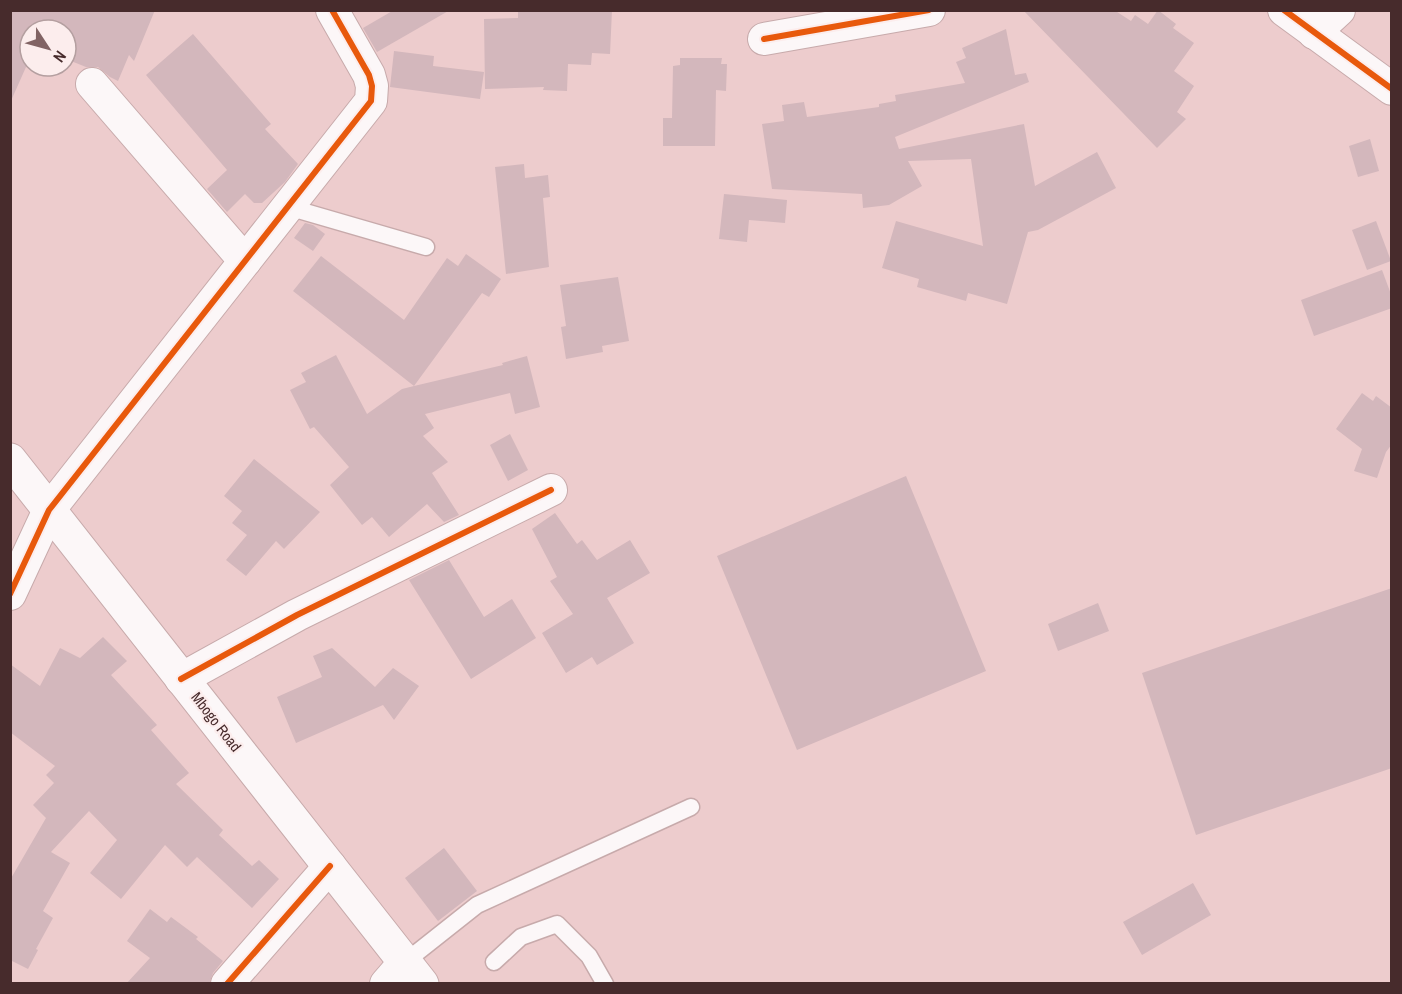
<svg xmlns="http://www.w3.org/2000/svg" width="1402" height="994" font-family="'Archivo Narrow',sans-serif">
<style>
.building{fill:#d3b7bc}
.lines{fill:none;stroke-linecap:round;stroke-linejoin:round}
.lane-casing{stroke:#c7aaab;stroke-width:19}
.street-casing{stroke:#c7aaab;stroke-width:34}
.secondary-casing{stroke:#c7aaab;stroke-width:35}
.lane{stroke:#fcf7f8;stroke-width:16}
.street{stroke:#fcf7f8;stroke-width:32}
.secondary{stroke:#fcf7f8;stroke-width:33}
.cycleway-casing{stroke:#fceded;stroke-width:10}
.cycleway{stroke:#e8590c;stroke-width:6}
.labels{text-anchor:middle;stroke-width:4.5;stroke-linejoin:round;paint-order:stroke}
.street-label{font-size:15px;fill:#472b2c;stroke:#fceded}
</style>
<rect width="100%" height="100%" fill="#edcccd"/>
<g class="building">
<path d="M10 10H155L134 61 129 55 118 81 110 77 98 67H86L66 59V30H30V58L10 103Z"/>
<path d="M394 10H450L377 52 363 28Z"/>
<path d="M518 10H612L610 54 592 53 591 65 568 64 567 91 543 90 544 87 485 89 484 19 518 18Z"/>
<path d="M1023 10H1114L1131 21 1135 15 1148 24 1158 10 1176 24 1173 28 1194 43 1174 71 1194 86 1177 112 1186 119 1157 148Z"/>
<path d="M1006 29 1015 75 1026 73 1029 82 895 137 899 149 1024 124 1035 186 1097 152 1116 188 1038 230 1028 232 1007 304 968 293 966 301 917 287 919 279 882 268 896 221 983 246 971 159 908 161 922 186 889 205 863 208 862 194 772 189 762 124 784 121 782 105 804 102 807 117 879 107V104L896 101 895 95 965 83 956 62 966 58 962 48Z"/>
<path d="M193 34 271 124 265 129 298 164 285 182 262 203H254L245 194 227 212 207 189 227 170 146 75Z"/>
<path d="M394 51 434 56 433 66 484 72 480 99 390 87Z"/>
<path d="M680 58H722L721 64H727L726 91 716 90 715 146H663V118H672L673 66 680 65Z"/>
<path d="M1370 139 1379 171 1358 177 1349 146Z"/>
<path d="M524 164 525 178 548 175 550 197 543 198 549 267 506 274 495 167Z"/>
<path d="M724 194 787 200 785 223 749 220 747 242 719 239Z"/>
<path d="M1376 221 1391 261 1367 270 1352 230Z"/>
<path d="M305 223 313 225 325 234 313 251 294 238Z"/>
<path d="M466 254 501 279 489 297 482 293 414 386 503 365 502 363 527 356 540 407 515 414 510 393 425 414 434 428 423 436 448 462 432 473 459 515 444 522 427 504 389 537 372 517 362 525 330 485 349 467 314 427 310 429 290 390 306 382 301 373 336 355 367 414 402 389 414 386 293 291 321 256 404 320 447 258 458 266Z"/>
<path d="M1382 270 1392 297V308L1314 336 1301 300Z"/>
<path d="M618 277 629 341 602 346 603 352 566 359 561 327 566 326 560 285Z"/>
<path d="M1362 393 1373 401 1376 396 1392 408V444L1386 452 1377 478 1354 471 1362 449 1336 429Z"/>
<path d="M510 434 528 470 508 481 490 445Z"/>
<path d="M254 459 320 512 284 549 276 541 246 576 226 560 247 535 232 523 242 511 224 496Z"/>
<path d="M906 476 986 671 797 750 717 556Z"/>
<path d="M555 513 577 544 582 540 597 560 630 540 650 573 607 598 634 643 597 665 592 657 566 673 542 633 573 614 550 581 557 577 532 529Z"/>
<path d="M449 560 484 617 512 599 536 638 471 679 409 580Z"/>
<path d="M1392 588V768L1196 835 1142 673Z"/>
<path d="M1098 603 1109 631 1058 651 1048 624Z"/>
<path d="M103 637 127 661 111 675 157 725 151 730 189 773 176 784 223 830 219 835 252 866 259 860 279 879 252 908 197 857 187 867 165 845 121 899 90 873 117 840 89 811 51 852 70 863 43 911 53 918 36 949 38 950 28 969 10 960V880L46 818 33 805 54 783 46 775 55 766 10 732V664L40 686 60 648 80 658Z"/>
<path d="M332 648 375 687 393 668 419 686 394 720 383 705 296 743 277 697 322 677 313 656Z"/>
<path d="M444 848 477 891 438 921 405 878Z"/>
<path d="M1193 883 1211 915 1142 955 1123 922Z"/>
<path d="M150 909 167 922 171 917 198 937 196 939 223 961 213 973 209 984H126L150 958 127 941Z"/>
</g>
<g class="lines">
<g class="lane-casing">
<g id="lane">
<path d="M288 207 426 247"/>
<path d="M405 962 477 905 691 807"/>
<path d="M494 962 521 937 557 924 589 956 605 984"/>
</g>
</g>
<g class="street-casing">
<g id="street">
<path d="M1284 10 1392 89"/>
<path d="M1314 33 1339 10"/>
<path d="M764 39 929 10"/>
<path d="M92 84 245 261"/>
<path d="M10 594 49 510 371 101 372 86 369 75 332 10"/>
<path d="M181 679 297 615 551 490"/>
<path d="M227 984 330 866"/>
<path d="M386 984 405 962"/>
</g>
</g>
<g class="secondary-casing">
<path id="secondary" d="M10 460 422 984"/>
</g>
<use href="#lane" class="lane"/>
<use href="#street" class="street"/>
<use href="#secondary" class="secondary"/>
<g class="cycleway-casing">
<g id="cycleway">
<path d="M1284 10 1392 89"/>
<path d="M764 39 929 10"/>
<path d="M10 594 49 510 371 101 372 86 369 75 332 10"/>
<path d="M181 679 297 615 551 490"/>
<path d="M227 984 330 866"/>
</g>
</g>
<use href="#cycleway" class="cycleway"/>
</g>
<g class="labels">
<g class="street-label">
<text transform="translate(216 722) rotate(52)" y="5">Mbogo Road</text>
</g>
</g>
<rect width="1402" height="994" fill="none" stroke="#472b2c" stroke-width="24"/>
<g transform="translate(48 48) rotate(126)"><circle r="28" fill="#fceded" stroke="#b49fa0" stroke-width="1.5"/>
<path d="M0-4.5L10 22L0 15L-10 22Z" fill="#816364"/>
<text y="-9" font-size="16" font-weight="bold" text-anchor="middle" fill="#472b2c">N</text>
</g>
</svg>
